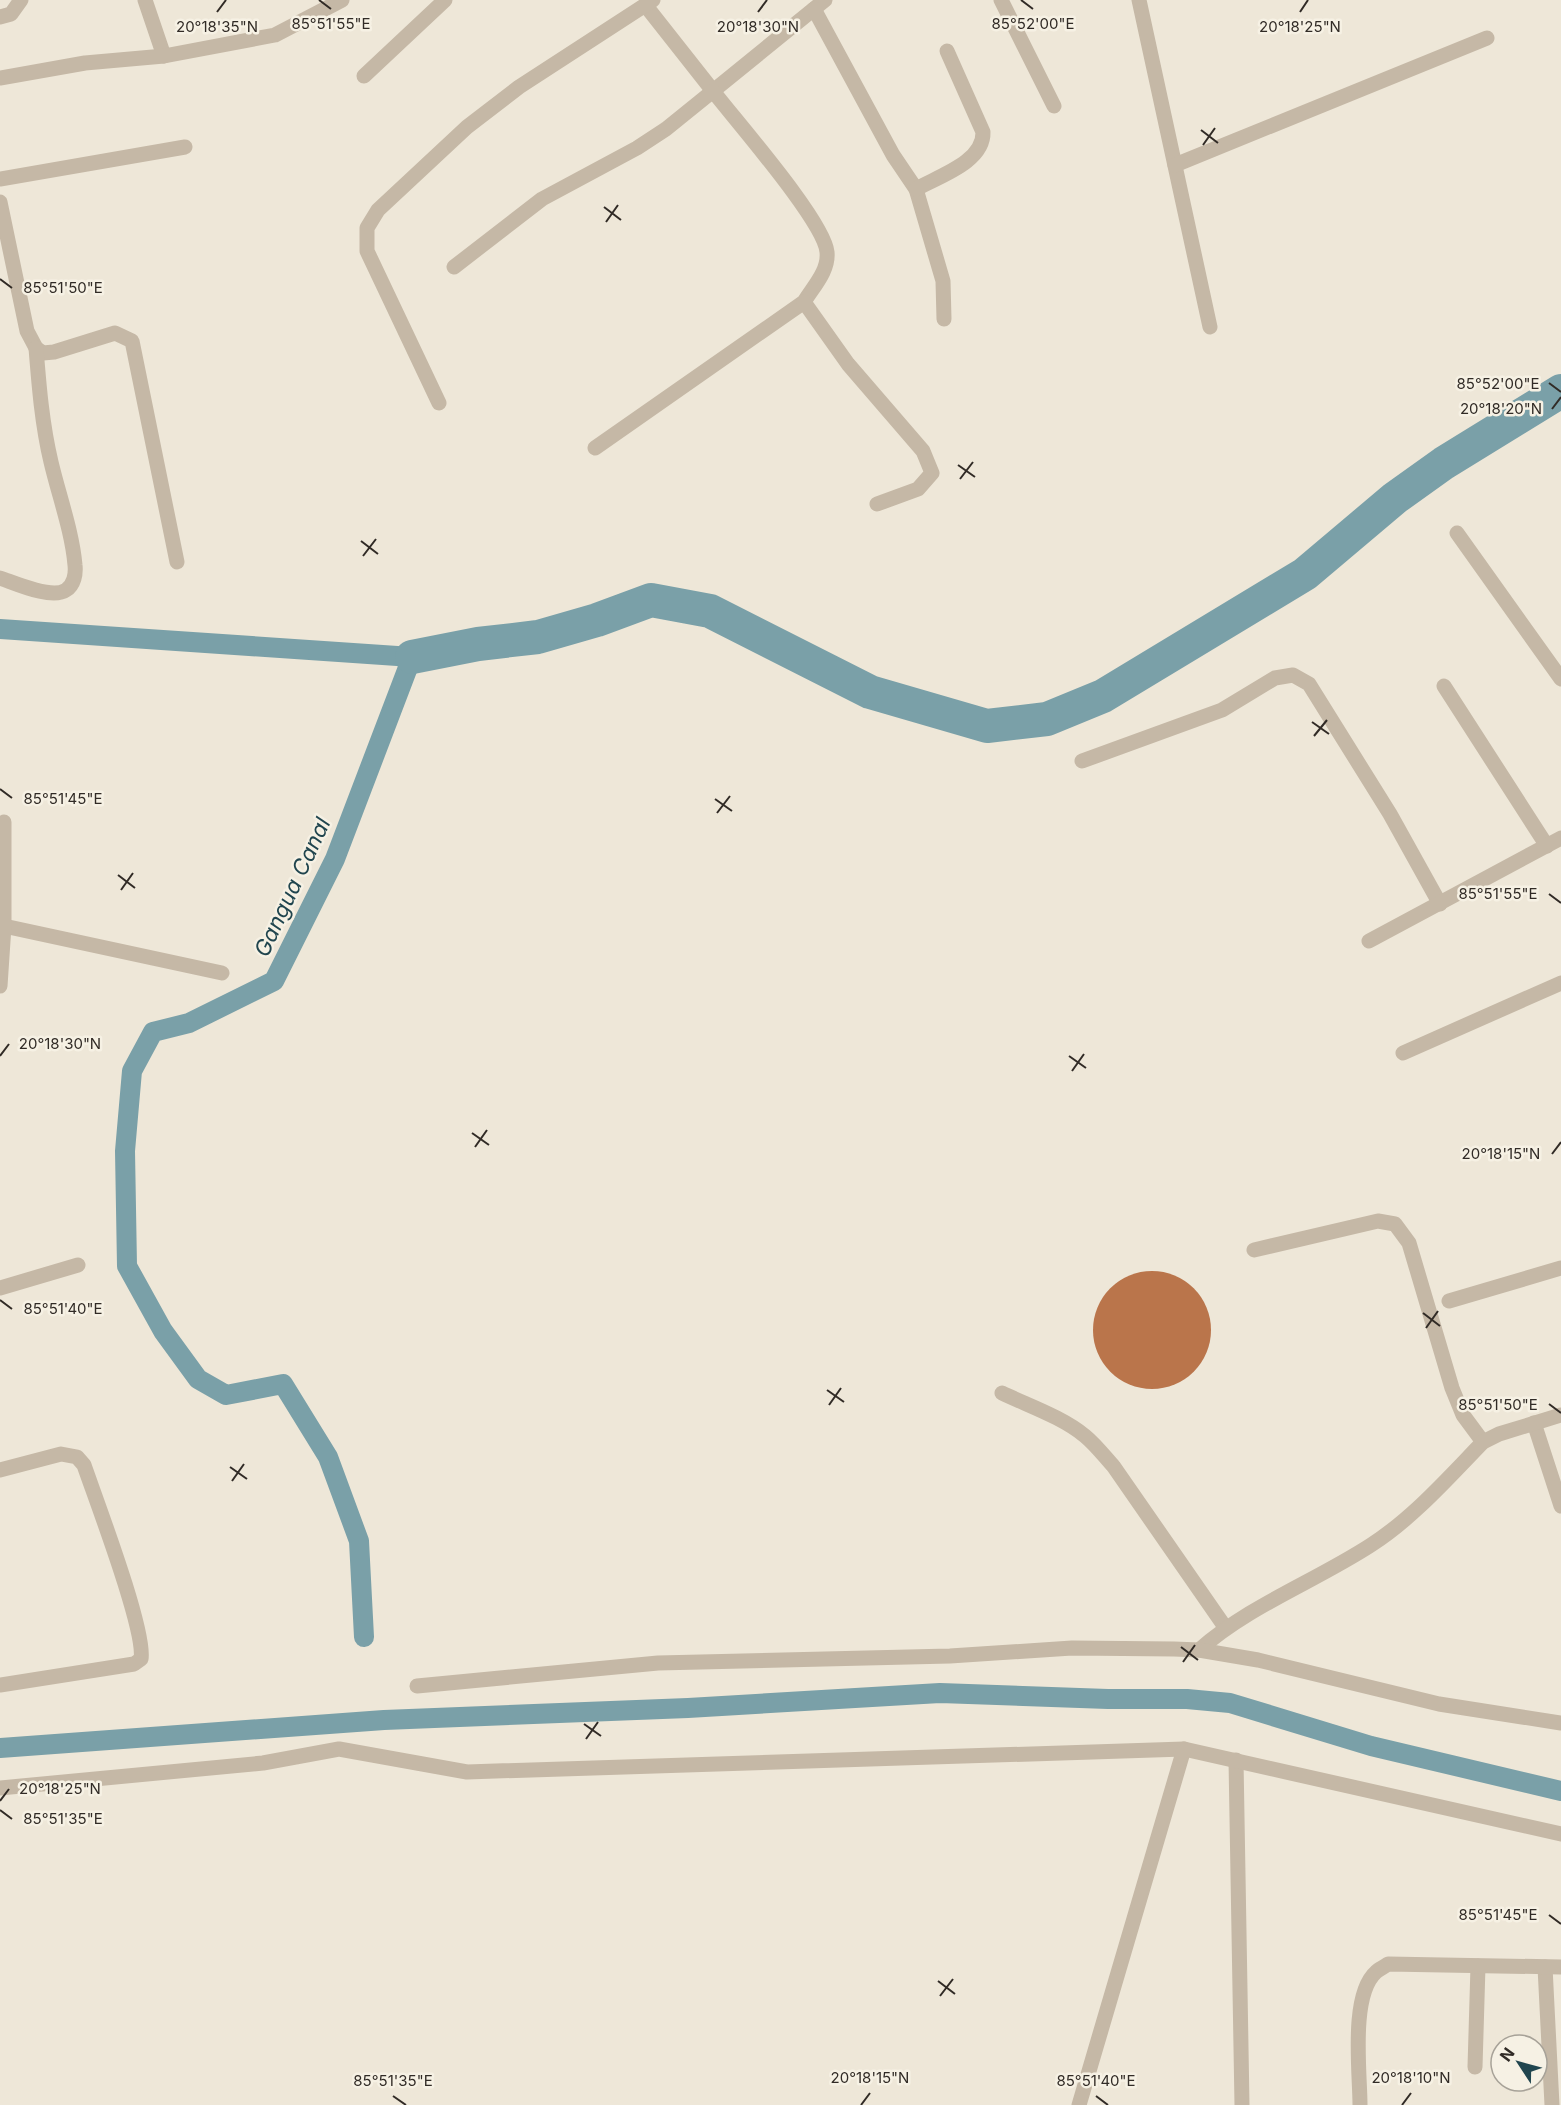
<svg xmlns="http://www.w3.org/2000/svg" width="1561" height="2105" font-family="Inter,sans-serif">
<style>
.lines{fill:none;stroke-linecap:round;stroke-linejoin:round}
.canal{stroke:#7aa0a8;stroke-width:20}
.river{stroke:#7aa0a8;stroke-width:34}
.building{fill:#ba754b}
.minor{stroke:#c5b8a6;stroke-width:15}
.ticks{fill:none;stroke:#312b26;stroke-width:2}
.labels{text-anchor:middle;stroke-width:5;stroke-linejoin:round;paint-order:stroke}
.water-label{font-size:22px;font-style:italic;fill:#20454e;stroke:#f6f1e4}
.ticks-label{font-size:15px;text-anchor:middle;fill:#312b26;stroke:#f6f1e4;stroke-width:5;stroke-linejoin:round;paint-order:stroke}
</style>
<rect width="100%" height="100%" fill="#eee7d8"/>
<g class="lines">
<g class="canal">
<path d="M0 629 412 657 335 859 274 981 189 1023 153 1032 132 1071 125 1151 127 1266 163 1331 198 1379 226 1395 283 1384 328 1457 359 1541 364 1637"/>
<path d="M0 1748 384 1720 688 1708 940 1693 1108 1699H1187L1230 1703 1371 1746 1561 1791"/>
</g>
<path class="river" d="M412 657 478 644 538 637 597 620 651 600 710 611 870 692 987 726 1047 719 1103 696 1305 574 1395 498 1444 463 1561 391"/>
</g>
<circle class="building" cx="1152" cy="1330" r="59"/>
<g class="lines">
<g class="minor">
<path d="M145 0 164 56"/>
<path d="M1001 0 1054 106"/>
<path d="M1139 0 1210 327"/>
<path d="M646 6 713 91 825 0"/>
<path d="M814 9 893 155 916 189 943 281 944 319"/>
<path d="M0 17 11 14 21 0"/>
<path d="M364 76 445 0"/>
<path d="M0 78 85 63 164 56 275 35 342 0"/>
<path d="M1175 165 1487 38"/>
<path d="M0 179 185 147"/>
<path d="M916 189C939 176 984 162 983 132L947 51"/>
<path d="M0 202 27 331 36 348 43 353 54 352 115 333 132 341 177 562"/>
<path d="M454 267 542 199 637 148 666 129 713 91C736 121 824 221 827 252 829 271 813 287 804 302L595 448"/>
<path d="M804 302 848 364 923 451 932 473 918 489 877 504"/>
<path d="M439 403 367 251V228L378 210 467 127 519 87 653 0"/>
<path d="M1457 533 1561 679"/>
<path d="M0 578C15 583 52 600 66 590 74 585 76 574 75 565 72 531 59 496 51 462 42 424 39 386 36 348"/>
<path d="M1444 686 1547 846"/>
<path d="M1082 761 1222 710 1275 678 1293 675 1309 684 1390 814 1440 904"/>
<path d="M4 926 222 973"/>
<path d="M1369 941 1561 838"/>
<path d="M0 986 4 926V822"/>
<path d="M1403 1053 1561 983"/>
<path d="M1254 1250 1378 1221 1395 1224 1409 1243 1452 1388 1463 1415 1483 1442"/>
<path d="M0 1288 78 1265"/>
<path d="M1449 1301 1561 1268"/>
<path d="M1002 1393C1029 1406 1062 1417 1085 1436 1096 1445 1105 1457 1114 1467L1225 1627"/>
<path d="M1534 1423 1561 1506"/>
<path d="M0 1470 61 1454 77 1457 84 1465C96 1500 146 1631 141 1659L134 1664 0 1685"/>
<path d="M1199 1650C1250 1605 1314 1582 1371 1545 1413 1518 1449 1477 1483 1442L1499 1434 1561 1415"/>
<path d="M417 1686 658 1663 950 1656 1072 1648 1174 1649 1199 1650 1258 1660 1439 1704 1561 1723"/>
<path d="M1236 1760 1242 2105"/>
<path d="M0 1788 263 1763 339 1749 467 1772 1184 1749 1561 1834"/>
<path d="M1545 1967 1552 2105"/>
<path d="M1475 2067 1478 1966"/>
<path d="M1079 2105 1184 1749"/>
<path d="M1360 2105C1360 2073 1350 1995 1376 1972 1379 1969 1384 1967 1388 1964L1561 1967"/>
</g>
</g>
<path class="ticks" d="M319 0 331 9M1021 0 1033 9M217 12 226 0M758 12 767 0M1300 12 1308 0M1201 130 1218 143M1203 145 1215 128M604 207 621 220M606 222 618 205M0 279 12 288M1549 383 1561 392M1552 409 1561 397M958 465 975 477M960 479 973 462M361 541 378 554M363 556 376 539M1312 722 1329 734M1314 736 1327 720M0 789 12 798M715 799 732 811M717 813 730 796M118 875 135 888M121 890 133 873M1549 894 1561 903M0 1056 9 1044M1069 1056 1086 1068M1072 1071 1084 1054M472 1133 489 1145M475 1147 487 1130M1552 1154 1561 1142M0 1300 12 1309M1423 1313 1440 1326M1426 1328 1438 1311M827 1390 844 1402M1549 1404 1561 1413M829 1405 841 1388M230 1467 247 1479M232 1481 244 1464M1181 1647 1198 1660M1183 1662 1195 1645M584 1724 601 1736M586 1739 598 1722M0 1801 9 1789M0 1810 12 1819M1549 1915 1561 1924M938 1981 955 1994M940 1996 953 1979M393 2096 406 2105M1096 2096 1108 2105M861 2105 870 2093M1402 2105 1411 2093"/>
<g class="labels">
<g class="water-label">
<text transform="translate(292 887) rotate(-65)" y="8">Gangua Canal</text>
</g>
</g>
<g class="ticks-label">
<text x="331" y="29">85°51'55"E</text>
<text x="1033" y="29">85°52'00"E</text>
<text x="217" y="32">20°18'35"N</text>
<text x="1300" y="32">20°18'25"N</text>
<text x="758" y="32">20°18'30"N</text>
<text x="63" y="293">85°51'50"E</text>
<text x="1498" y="389">85°52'00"E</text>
<text x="1501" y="414">20°18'20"N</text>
<text x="63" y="804">85°51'45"E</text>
<text x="1498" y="899">85°51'55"E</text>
<text x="60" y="1049">20°18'30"N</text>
<text x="1501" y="1159">20°18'15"N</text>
<text x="63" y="1314">85°51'40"E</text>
<text x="1498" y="1410">85°51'50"E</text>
<text x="60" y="1794">20°18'25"N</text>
<text x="63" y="1824">85°51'35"E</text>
<text x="1498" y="1920">85°51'45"E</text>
<text x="870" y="2083">20°18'15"N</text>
<text x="1411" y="2083">20°18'10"N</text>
<text x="393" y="2086">85°51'35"E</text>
<text x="1096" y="2086">85°51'40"E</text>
</g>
<g transform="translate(1519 2063) rotate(306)"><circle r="28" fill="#f6f1e4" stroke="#a7a298" stroke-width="1.5"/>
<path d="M0-4.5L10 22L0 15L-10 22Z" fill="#20454e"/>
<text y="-9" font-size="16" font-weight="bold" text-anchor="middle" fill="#312b26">N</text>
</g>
</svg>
